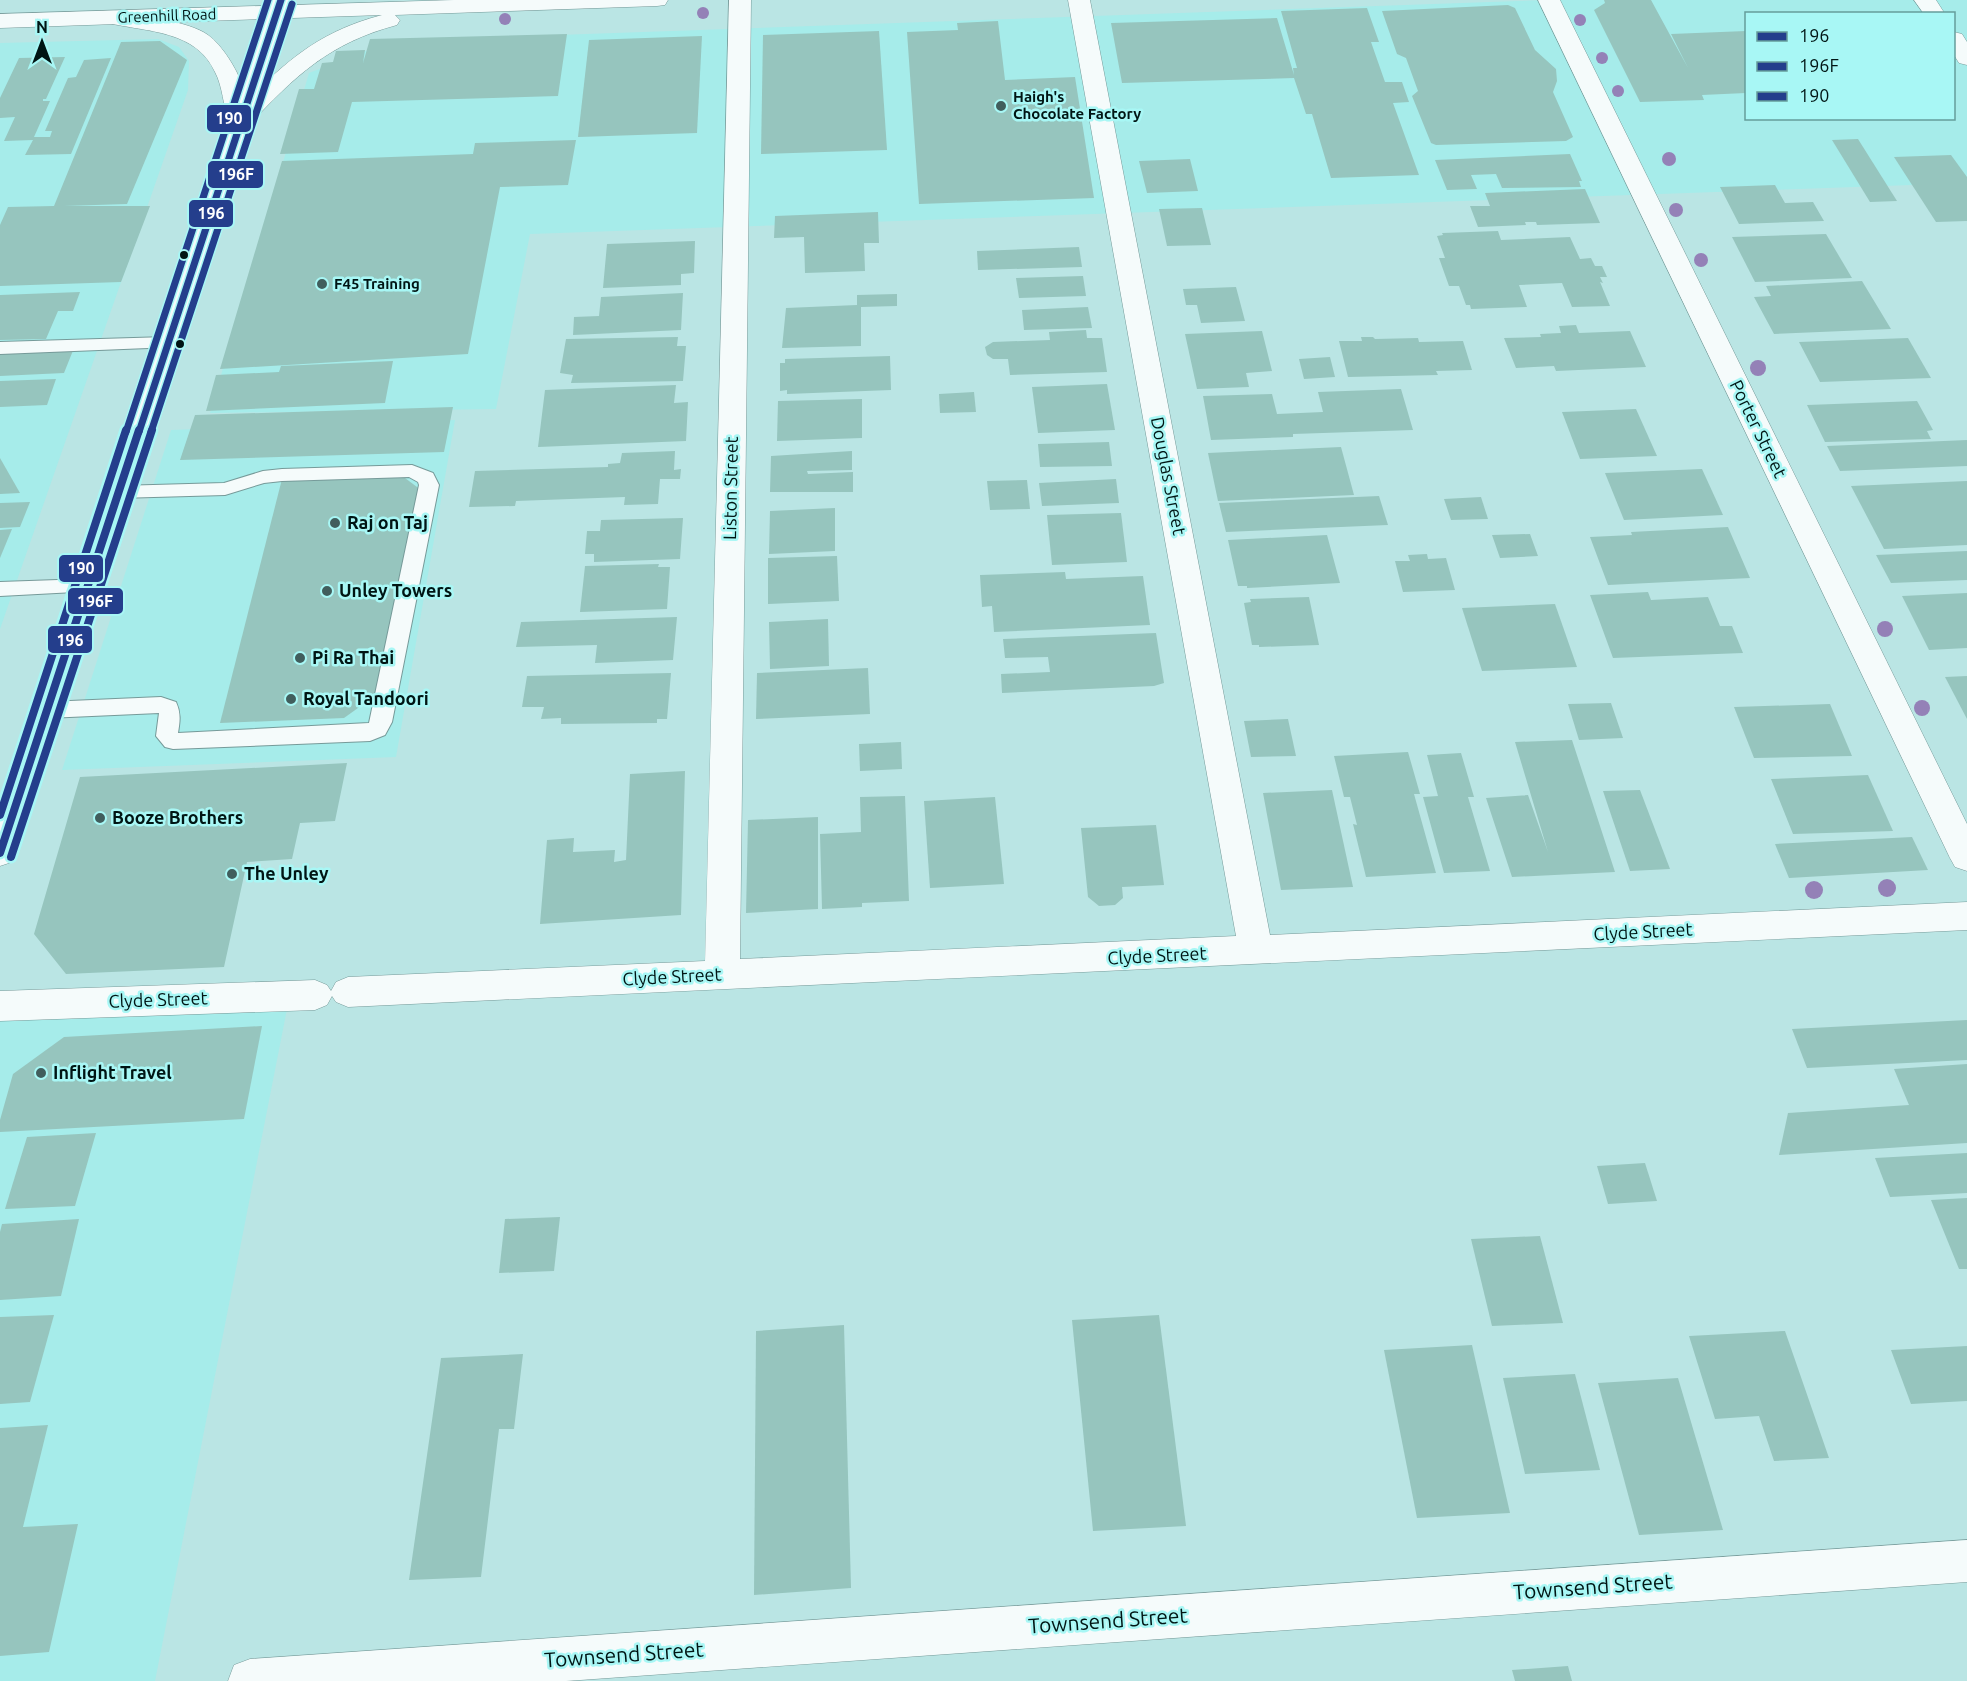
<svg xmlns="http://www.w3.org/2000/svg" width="1967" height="1681" font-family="Ubuntu,sans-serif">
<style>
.built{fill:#a6ecea;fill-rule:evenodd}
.building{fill:#96c5be}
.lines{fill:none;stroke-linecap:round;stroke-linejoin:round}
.service-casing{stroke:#769a99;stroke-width:2}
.minor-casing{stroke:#769a99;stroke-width:1}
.secondary-casing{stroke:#769a99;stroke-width:1}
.trunk-casing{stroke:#769a99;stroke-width:1}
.service{fill:#f5fbfb;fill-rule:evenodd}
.minor{fill:#f5fbfb;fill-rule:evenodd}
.secondary{fill:#f5fbfb;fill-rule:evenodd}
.trunk{fill:#f5fbfb;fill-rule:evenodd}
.bus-1-far1-casing{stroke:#a8f7f5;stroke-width:10}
.bus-1-casing{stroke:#a8f7f5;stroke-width:13}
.bus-2-far1-casing{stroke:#a8f7f5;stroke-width:10}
.bus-2-casing{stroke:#a8f7f5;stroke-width:13}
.bus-3-far1-casing{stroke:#a8f7f5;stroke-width:10}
.bus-3-casing{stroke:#a8f7f5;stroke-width:13}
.bus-1-far1{stroke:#243e8c;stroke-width:7}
.bus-1{stroke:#243e8c;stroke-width:8}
.bus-2-far1{stroke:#243e8c;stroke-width:7}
.bus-2{stroke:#243e8c;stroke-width:8}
.bus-3-far1{stroke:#243e8c;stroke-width:7}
.bus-3{stroke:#243e8c;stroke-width:8}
.tree{fill:#9481b7}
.poi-dot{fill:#415e5d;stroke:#a8f7f5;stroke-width:2}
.bus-dot{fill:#001514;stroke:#a8f7f5;stroke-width:2}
.labels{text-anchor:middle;stroke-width:5;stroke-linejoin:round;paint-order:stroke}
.far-street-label{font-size:15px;fill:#001514;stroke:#a8f7f5}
.far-poi-label{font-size:15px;font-weight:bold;fill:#001514;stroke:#a8f7f5;text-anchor:start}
.street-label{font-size:18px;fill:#001514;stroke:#a8f7f5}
.poi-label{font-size:18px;font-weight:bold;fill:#001514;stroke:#a8f7f5;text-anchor:start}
.near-street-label{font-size:21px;fill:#001514;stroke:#a8f7f5}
.line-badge{stroke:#a8f7f5;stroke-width:2}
.badge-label{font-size:16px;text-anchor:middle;font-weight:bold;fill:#fff}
</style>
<rect width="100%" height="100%" fill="#bae5e4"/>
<g class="built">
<path d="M1546 0H1967V183L530 234 496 409 210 413 309 73 391 41ZM1746 14H1954V118H1746Z"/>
<path d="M158 39 179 47 189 61 188 90 0 629V43Z"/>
<path d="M455 420 396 757 62 770 171 430Z"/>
<path d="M287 1009 155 1681H0V1019Z"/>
</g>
<g class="building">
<path d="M1604 0H1651L1688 68 1671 34 1746 31V93L1702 95 1704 100 1640 102 1594 10 1605 3Z"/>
<path d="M1508 5 1515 8 1535 50 1556 69 1557 81 1553 92 1573 137 1566 141 1436 145 1431 143 1412 96 1418 91 1406 58 1397 54 1382 11Z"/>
<path d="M1367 8 1379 42H1371L1385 82H1402L1409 102 1393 103 1419 175 1331 178 1312 114H1306L1294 78 1122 83 1111 23 1277 18 1294 75 1293 68H1297L1281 11Z"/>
<path d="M998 21 1005 80 1075 77 1094 198 919 204 907 32 958 30 957 23Z"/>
<path d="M879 31 887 150 761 154 763 35Z"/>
<path d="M567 34 558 96 352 102 338 152 280 154 299 89H314L322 63 333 62 336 51 365 50 363 63 370 39Z"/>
<path d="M702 36 697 133 578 137 589 40Z"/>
<path d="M160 41 187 60 127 204 64 206H150L121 282 0 286V225L8 207 54 206 121 42Z"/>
<path d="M65 57 46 99H43V101H50L34 137H50L52 131H45L68 78 76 77 84 60 111 58 71 154 25 155 33 140 4 141 15 117 0 118V98L19 58Z"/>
<path d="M1858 139 1897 201 1870 202 1832 140Z"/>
<path d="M576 140 568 185 500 187 468 354 220 369 282 161 473 154 475 143Z"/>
<path d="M1570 154 1582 181H1579L1581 187 1502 188 1496 174 1471 175 1477 189 1447 190 1435 160Z"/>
<path d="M1951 155 1967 177V221L1936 222 1894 157Z"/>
<path d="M1190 159 1198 191 1147 193 1139 161Z"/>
<path d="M1775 185 1785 203 1813 202 1824 221 1739 224 1720 187Z"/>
<path d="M1585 189 1600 223 1537 225 1536 222H1525L1526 225 1478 227 1470 206H1490L1485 193Z"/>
<path d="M1202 208 1211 245 1167 246 1159 209Z"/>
<path d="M878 212 879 243H864L865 271 805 273 804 237 774 238 775 216Z"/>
<path d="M1498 231 1501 240 1570 237 1580 259 1591 258 1595 266H1602L1607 277H1600L1603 283 1600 282 1610 306 1572 307 1562 283 1519 285 1527 307 1471 309 1470 305H1466L1459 286H1449L1439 258H1445L1437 236 1443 235 1442 233Z"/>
<path d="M1826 234 1852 278 1755 282 1732 237Z"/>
<path d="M695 241 694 273 681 274V285L603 288 607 244Z"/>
<path d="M1079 247 1082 267 978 270 977 251Z"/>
<path d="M1083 276 1086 296 1019 298 1016 278Z"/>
<path d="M1862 281 1891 329 1774 334 1754 297 1771 296 1766 286Z"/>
<path d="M1236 287 1245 321 1201 323 1197 305H1186L1183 289Z"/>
<path d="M80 292 73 311H58L46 339 0 340V295Z"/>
<path d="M683 293 681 330 573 335 574 317 599 316 601 297Z"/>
<path d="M897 294V306L861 307V346L782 348 786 308 857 305V295Z"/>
<path d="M1088 307 1092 328 1024 330 1022 310Z"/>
<path d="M1576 325 1579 333 1630 331 1646 367 1556 371 1554 366 1516 368 1504 338 1541 337 1540 334 1561 333 1559 326Z"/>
<path d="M1086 330 1087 338H1102L1107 372 1010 375 1008 359H993L987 355 985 347 993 342 1050 340 1049 332Z"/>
<path d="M1262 331 1272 371 1246 373 1249 387 1197 389 1185 334Z"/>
<path d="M678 337 677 346H686L683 381 571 383 573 375 560 373 566 339Z"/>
<path d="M1361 337H1373L1375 339 1418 338 1419 342 1463 341 1472 370 1436 371 1438 375 1348 377 1339 341H1362Z"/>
<path d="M1908 338 1931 378 1820 382 1799 342Z"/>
<path d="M74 348 64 373 0 376V351Z"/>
<path d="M890 356 891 390 787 394V390L780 391V363H785V359Z"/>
<path d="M1330 357 1335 377 1304 379 1299 359Z"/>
<path d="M393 361 385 403 206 411 216 375 279 372 281 366Z"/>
<path d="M56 379 47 405 0 407V381Z"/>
<path d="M1107 384 1115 430 1038 433 1032 387Z"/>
<path d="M676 385 674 403 688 402 686 441 538 447 545 390Z"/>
<path d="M1401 389 1413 430 1293 434V437L1211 440 1203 396 1272 394 1277 414 1323 412 1318 392Z"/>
<path d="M974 392 976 412 940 413 939 394Z"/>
<path d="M862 399V438L777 441 778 401Z"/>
<path d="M1917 401 1933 430 1927 431 1931 439 1825 442 1807 405Z"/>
<path d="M453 407 444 452 180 460 195 415Z"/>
<path d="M1636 409 1657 456 1580 459 1562 412Z"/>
<path d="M1967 440V466L1840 471 1827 446Z"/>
<path d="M1109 442 1112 466 1040 467 1038 444Z"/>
<path d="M1341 447 1354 495 1218 501 1208 453Z"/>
<path d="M675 451 674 470 681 469 680 479H660L658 504 624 505 625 497 516 501 515 506 469 507 475 471 608 467V464L620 463 622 453Z"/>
<path d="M852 451V470L807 471 808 474 853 472V492H770L771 456Z"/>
<path d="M0 458 20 493 0 494Z"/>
<path d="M1702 469 1723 515 1624 520 1605 473Z"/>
<path d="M401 475 421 490 379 693 344 718 220 723 282 479Z"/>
<path d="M1116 479 1119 503 1042 506 1039 483Z"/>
<path d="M1027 480 1030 509 990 510 987 481Z"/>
<path d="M1967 481V545L1884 549 1851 486Z"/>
<path d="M1379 496 1388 525 1226 532 1219 503Z"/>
<path d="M1481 497 1488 519 1451 520 1444 499Z"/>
<path d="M30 502 20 527 0 528V503Z"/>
<path d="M835 508V551L769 554 770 511Z"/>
<path d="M1121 513 1127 562 1052 565 1047 515Z"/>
<path d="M683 518 680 559 594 562V554H585L587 531H600L601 520Z"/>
<path d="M1728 527 1750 578 1608 585 1590 537 1632 535 1631 532Z"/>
<path d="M12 529 0 558V530Z"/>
<path d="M1530 534 1538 556 1500 558 1492 535Z"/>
<path d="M1327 535 1340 583 1247 588V586H1238L1228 540Z"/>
<path d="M1967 551V580L1891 583 1876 555Z"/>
<path d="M1427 554 1428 559 1446 558 1455 590 1403 592 1395 561H1410L1408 555Z"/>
<path d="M837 556 839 601 768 604V558Z"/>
<path d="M659 564 658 567H670L667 609 580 612 585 566Z"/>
<path d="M1065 572 1066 579 1143 576 1150 625 994 632 992 606 982 607 980 575Z"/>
<path d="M1648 592 1651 600 1708 597 1720 626H1732L1743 653 1613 658 1590 595Z"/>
<path d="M1967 593V648L1929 650 1902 596Z"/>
<path d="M1309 597 1319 645 1259 647V645H1252L1244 603 1251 602 1250 599Z"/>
<path d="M1555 604 1577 667 1482 671 1462 608Z"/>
<path d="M677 617 673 660 595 663 597 645 516 647 521 622Z"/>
<path d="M828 619 829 666 770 669 769 622Z"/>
<path d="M1156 633 1164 683 1154 686 1002 693 1001 674 1050 672 1048 657 1005 658 1003 639Z"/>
<path d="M868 668 870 714 756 719 757 673Z"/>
<path d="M671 673 667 719H657V723L561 724V718L541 719 544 707H522L527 676Z"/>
<path d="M1967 676V719L1945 677Z"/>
<path d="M1611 703 1623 738 1579 740 1568 704Z"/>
<path d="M1830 704 1852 756 1754 758 1734 707Z"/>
<path d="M1288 719 1296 756 1251 757 1244 721Z"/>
<path d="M1572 740 1615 872 1512 877 1486 798 1528 795 1548 852 1515 742Z"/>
<path d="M901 742 902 769 860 771 859 744Z"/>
<path d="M1408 752 1420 794H1414L1436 873 1366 877 1353 824 1357 825 1350 797H1344L1334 756Z"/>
<path d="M1461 753 1474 797H1468L1490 871 1444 873 1423 797 1438 796 1427 755Z"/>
<path d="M347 763 335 821 300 823 292 859 247 862 224 967 66 974 34 934 80 777Z"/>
<path d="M685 771 681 915 540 924 547 840 574 838 573 852 615 850 614 862 626 860 630 774Z"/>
<path d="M1868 775 1893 831 1793 834 1771 779Z"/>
<path d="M1332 790 1353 887 1281 890 1263 793Z"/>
<path d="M1640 790 1670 869 1630 871 1603 791Z"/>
<path d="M905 796 909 901 862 903V907L822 909 820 834 861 832 860 797Z"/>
<path d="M995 797 1004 884 930 888 924 801Z"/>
<path d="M818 817V909L746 913 748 820Z"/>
<path d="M1156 825 1164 885 1122 887 1123 898 1115 905 1099 906 1088 897 1081 828Z"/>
<path d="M1912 837 1928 870 1789 878 1775 844Z"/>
<path d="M1967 1020V1060L1807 1068 1792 1029Z"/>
<path d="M262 1026 244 1119 0 1132V1120L13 1074 64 1037Z"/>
<path d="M1967 1064V1143L1779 1155 1788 1113 1909 1105 1894 1069Z"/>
<path d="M96 1133 75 1206 5 1209 27 1137Z"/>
<path d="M1967 1153V1193L1890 1197 1875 1158Z"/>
<path d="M1645 1163 1657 1201 1608 1204 1597 1166Z"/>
<path d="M1967 1198V1269H1959L1931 1200Z"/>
<path d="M560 1217 554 1271 499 1273 505 1219Z"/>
<path d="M79 1219 61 1296 0 1300V1232L2 1224Z"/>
<path d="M1540 1236 1563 1323 1492 1326 1471 1239Z"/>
<path d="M54 1315 30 1402 0 1404V1317Z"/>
<path d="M1159 1315 1186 1526 1093 1531 1072 1320Z"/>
<path d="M844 1325 851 1588 754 1595 756 1331Z"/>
<path d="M1785 1331 1829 1458 1774 1461 1759 1416 1715 1419 1689 1336Z"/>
<path d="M1472 1345 1510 1513 1417 1518 1384 1350Z"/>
<path d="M1967 1346V1401L1911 1404 1891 1350Z"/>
<path d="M523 1354 514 1429H499L481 1577 409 1580 441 1358Z"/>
<path d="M1575 1374 1600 1470 1525 1474 1503 1378Z"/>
<path d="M1678 1378 1723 1530 1639 1535 1598 1383Z"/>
<path d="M48 1425 23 1527 78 1524 49 1652 0 1656V1428Z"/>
<path d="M1568 1666 1572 1681H1515L1512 1670Z"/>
</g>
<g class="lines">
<g class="service-casing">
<g id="service">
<path d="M167 337 173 339 176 343 173 347 0 354V342Z"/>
<path d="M412 465 433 473 439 485 392 722 385 735 370 741 173 749 165 747 156 736 159 713 47 718 39 716 36 710 39 704 47 702 161 697 176 702C181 713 180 721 178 733L369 723 419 485 418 482 409 477 282 481 264 483 225 495 118 498 111 497 108 492 111 487 118 486 224 483 263 471 282 469Z"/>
<path d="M87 579 94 581 97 586 94 591 0 596V582Z"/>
</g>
</g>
<g class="minor-casing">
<g id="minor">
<path d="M729 0H751L740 959 1236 936 1068 0H1090L1270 935 1967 902V930L348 1007 336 1002 332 996 327 1005 315 1010 0 1021V991L315 980 327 985 331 991 336 982 348 977 705 961Z"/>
<path d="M1538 0H1560L1967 824V871L1955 867 1950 858Z"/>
<path d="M1914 0H1936L1945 14H1924Z"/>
<path d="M1954 32 1962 34 1967 42V65L1959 63 1954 55Z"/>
<path d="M1967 1540V1582L566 1681H228L234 1665 250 1659Z"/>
</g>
</g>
<g class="secondary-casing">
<path id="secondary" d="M270 0H292L17 853 12 862 0 866V804L229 122C223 106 223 87 215 72 196 30 147 32 108 23L105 18 108 13 116 11C140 16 189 21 208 35 222 45 237 69 242 85Z"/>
</g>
<g class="trunk-casing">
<path id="trunk" d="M454 0H668L665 5 657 6 395 15 400 20 397 25C329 43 295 76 248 126L240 128 232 126 228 121 232 116C280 67 313 33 382 15L0 28V14Z"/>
</g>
<use href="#service" class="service"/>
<use href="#minor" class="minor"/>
<use href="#secondary" class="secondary"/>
<use href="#trunk" class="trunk"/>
<g class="bus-1-far1-casing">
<path id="bus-1-far1" d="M139 432 281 0"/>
</g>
<g class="bus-1-casing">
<path id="bus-1" d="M0 853 139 430"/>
</g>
<g class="bus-2-far1-casing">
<path id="bus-2-far1" d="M151 432 292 4"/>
</g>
<g class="bus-2-casing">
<path id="bus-2" d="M11 857 152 430"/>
</g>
<g class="bus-3-far1-casing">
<path id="bus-3-far1" d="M126 432 268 0"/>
</g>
<g class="bus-3-casing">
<path id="bus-3" d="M0 815 126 430"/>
</g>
<use href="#bus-1-far1" class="bus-1-far1"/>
<use href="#bus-1" class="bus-1"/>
<use href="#bus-2-far1" class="bus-2-far1"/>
<use href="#bus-2" class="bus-2"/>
<use href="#bus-3-far1" class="bus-3-far1"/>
<use href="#bus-3" class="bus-3"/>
</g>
<g class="tree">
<circle cx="703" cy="13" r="6"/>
<circle cx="505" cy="19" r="6"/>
<circle cx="1580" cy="20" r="6"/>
<circle cx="1602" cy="58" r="6"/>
<circle cx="1618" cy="91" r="6"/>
<circle cx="1669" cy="159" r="7"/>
<circle cx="1676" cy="210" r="7"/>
<circle cx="1701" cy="260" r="7"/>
<circle cx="1758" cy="368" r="8"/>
<circle cx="1885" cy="629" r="8"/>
<circle cx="1922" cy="708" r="8"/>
<circle cx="1887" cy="888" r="9"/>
<circle cx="1814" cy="890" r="9"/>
</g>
<g class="poi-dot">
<circle cx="1001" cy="106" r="6"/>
<circle cx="322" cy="284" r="6"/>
<circle cx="335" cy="523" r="6"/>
<circle cx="327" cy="591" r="6"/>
<circle cx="300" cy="658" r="6"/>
<circle cx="291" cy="699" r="6"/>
<circle cx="100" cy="818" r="6"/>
<circle cx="232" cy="874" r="6"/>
<circle cx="41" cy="1073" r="6"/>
</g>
<g class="bus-dot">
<circle cx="184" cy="255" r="5"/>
<circle cx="180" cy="344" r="5"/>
</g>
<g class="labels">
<g class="far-street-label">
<text transform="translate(167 16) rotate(-2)" y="5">Greenhill Road</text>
</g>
<g class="far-poi-label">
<text x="1013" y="102">Haigh's<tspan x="1013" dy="17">Chocolate Factory</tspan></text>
<text x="334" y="289">F45 Training</text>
</g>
<g class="street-label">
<text transform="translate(1758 429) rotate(64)" y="6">Porter Street</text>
<text transform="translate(1168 476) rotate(79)" y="6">Douglas Street</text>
<text transform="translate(731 488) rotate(-89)" y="6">Liston Street</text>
<text transform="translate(1643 932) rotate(-3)" y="6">Clyde Street</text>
<text transform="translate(1157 956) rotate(-3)" y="6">Clyde Street</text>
<text transform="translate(672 977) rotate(-3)" y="6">Clyde Street</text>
<text transform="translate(158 1000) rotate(-2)" y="6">Clyde Street</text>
</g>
<g class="poi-label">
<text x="347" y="529">Raj on Taj</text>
<text x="339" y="597">Unley Towers</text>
<text x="312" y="664">Pi Ra Thai</text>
<text x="303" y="705">Royal Tandoori</text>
<text x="112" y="824">Booze Brothers</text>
<text x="244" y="880">The Unley</text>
<text x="53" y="1079">Inflight Travel</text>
</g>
<g class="near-street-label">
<text transform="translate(1593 1587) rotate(-4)" y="7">Townsend Street</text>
<text transform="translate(1108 1621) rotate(-4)" y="7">Townsend Street</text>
<text transform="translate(624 1655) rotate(-4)" y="7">Townsend Street</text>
</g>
</g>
<g class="line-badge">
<rect x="206" y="104" width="46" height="29" rx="6" fill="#243e8c"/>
<rect x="207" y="160" width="57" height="29" rx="6" fill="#243e8c"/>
<rect x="188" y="199" width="46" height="29" rx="6" fill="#243e8c"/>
<rect x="58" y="554" width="46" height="29" rx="6" fill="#243e8c"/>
<rect x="67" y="587" width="57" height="28" rx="6" fill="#243e8c"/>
<rect x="47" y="625" width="46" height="29" rx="6" fill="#243e8c"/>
</g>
<g class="badge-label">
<text x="229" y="124">190</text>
<text x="236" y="180">196F</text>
<text x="211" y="219">196</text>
<text x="81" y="574">190</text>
<text x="95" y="607">196F</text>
<text x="70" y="646">196</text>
</g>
<rect x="1745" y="12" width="210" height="108" fill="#a8f7f5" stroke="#659d9b" stroke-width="1.5"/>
<rect x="1757" y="32" width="30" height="9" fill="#243e8c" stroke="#659d9b" stroke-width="1.5"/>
<text x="1799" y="42" font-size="18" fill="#001514">196</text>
<rect x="1757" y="62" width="30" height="9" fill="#243e8c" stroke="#659d9b" stroke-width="1.5"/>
<text x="1799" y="72" font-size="18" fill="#001514">196F</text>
<rect x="1757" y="92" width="30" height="9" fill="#243e8c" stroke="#659d9b" stroke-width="1.5"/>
<text x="1799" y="102" font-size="18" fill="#001514">190</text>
<g transform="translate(42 42)" stroke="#a8f7f5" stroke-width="4.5" paint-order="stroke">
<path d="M0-4.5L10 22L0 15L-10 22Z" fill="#001514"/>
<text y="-9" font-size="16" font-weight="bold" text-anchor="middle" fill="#001514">N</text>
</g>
</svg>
